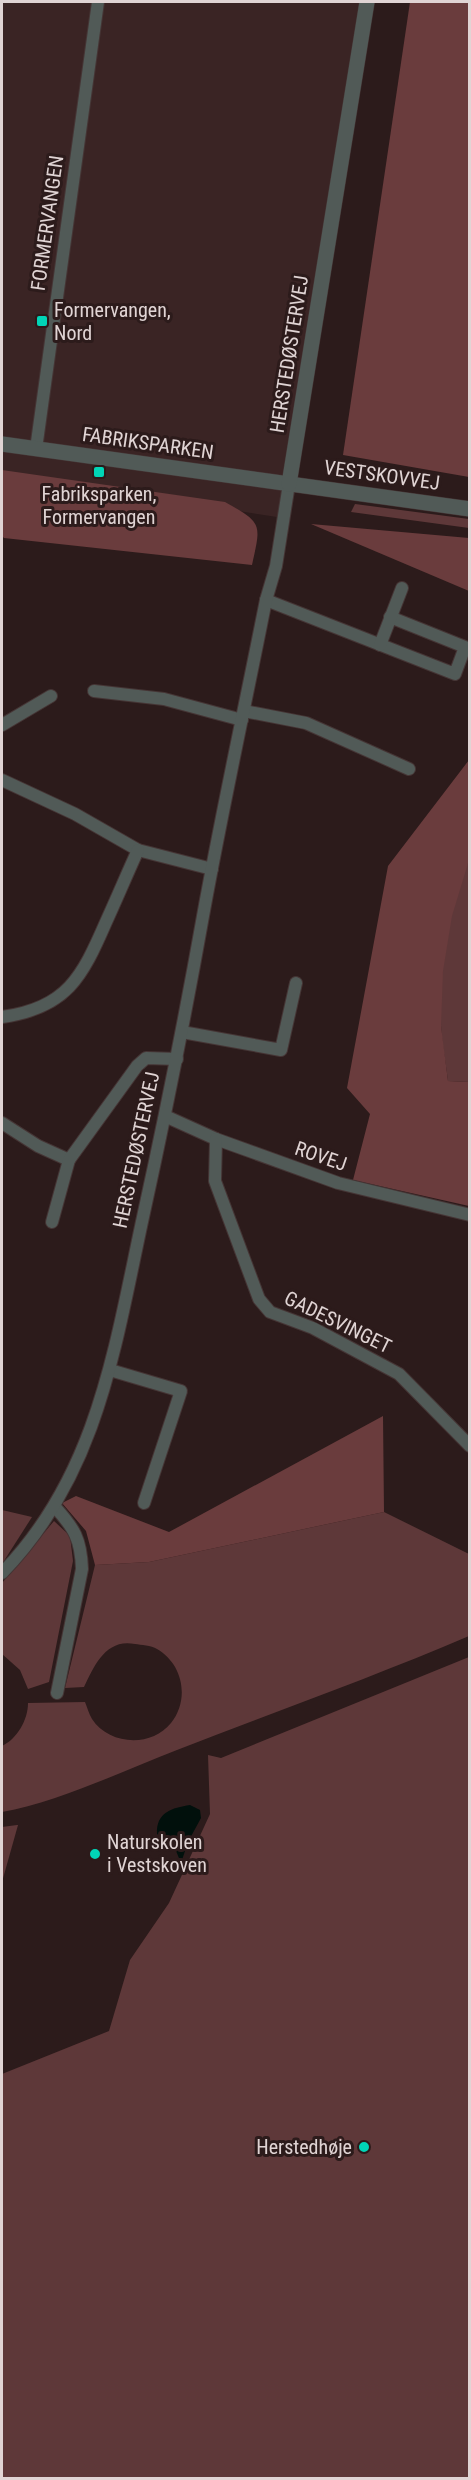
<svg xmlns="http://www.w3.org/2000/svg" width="471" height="2480" font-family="'Roboto Condensed',sans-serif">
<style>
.built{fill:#3a2424}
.green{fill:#5e3839}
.forest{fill:#6a3c3d}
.water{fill:#01100c}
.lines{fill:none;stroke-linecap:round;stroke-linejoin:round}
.minor-casing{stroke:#453535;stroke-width:14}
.tertiary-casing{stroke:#453535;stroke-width:16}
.minor{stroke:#515a57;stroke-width:12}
.tertiary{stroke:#515a57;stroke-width:15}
.poi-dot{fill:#01d5b7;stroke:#2c1b1b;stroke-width:2}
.labels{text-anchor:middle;stroke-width:6;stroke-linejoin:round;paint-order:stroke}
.street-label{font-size:20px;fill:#e0d4d4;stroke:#2c1b1b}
.poi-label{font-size:20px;fill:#e0d4d4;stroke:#2c1b1b;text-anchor:start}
</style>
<rect width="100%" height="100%" fill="#2c1b1b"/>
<path class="built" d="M2 2H369L290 519 2 474Z"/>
<g class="green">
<path d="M355 504 469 519V528L351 512Z"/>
<path d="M469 860V1082L448 1081C446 1063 442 1045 441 1026 439 972 447 910 469 860Z"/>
<path d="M2 1510 32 1517 2 1564Z"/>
<path d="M384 1512 469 1554V1636C373 1677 275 1712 177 1750 123 1771 58 1802 2 1812V1746C17 1739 28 1720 28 1703L85 1702C87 1707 89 1714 92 1719 109 1745 151 1748 171 1723 190 1699 183 1664 157 1649 151 1645 141 1645 135 1644 106 1638 94 1666 84 1687L65 1688 95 1565 149 1562Z"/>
<path d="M54 1521 70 1536 73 1561 49 1682 28 1689 20 1670 2 1654V1583Z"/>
<path d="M469 1657V2478H2V2074L109 2031 130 1960 169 1903 210 1814 208 1755 221 1758Z"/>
<path d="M17 1825H18L2 1882V1827Z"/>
</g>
<g class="forest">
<path d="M410 2H469V477L343 455Z"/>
<path d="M2 470 225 502C263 523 261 524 252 565L4 538 2 536Z"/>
<path d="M311 524 469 538V591Z"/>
<path d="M469 760V860L452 916 443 971 441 1026 448 1081 469 1082V1206L353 1180 370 1114 347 1088 388 866Z"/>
<path d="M383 1416 384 1512 149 1562 95 1565 86 1531 62 1503 76 1496 169 1532Z"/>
</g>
<path class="water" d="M190 1805 200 1810 201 1818 188 1842 181 1863 174 1846 157 1834C156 1812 172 1808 190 1805Z"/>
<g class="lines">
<g class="minor-casing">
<g id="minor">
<path d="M36 449 98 2"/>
<path d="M266 600 455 674 465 647 390 617"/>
<path d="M380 645 402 588"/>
<path d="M94 691 164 699 242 720"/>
<path d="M244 711 306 723 409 769"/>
<path d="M2 725 51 696"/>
<path d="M2 780 75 814 138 850 212 869"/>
<path d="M2 1017C67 1008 82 977 106 922 117 898 127 874 138 850"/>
<path d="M182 1032 281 1050 296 983"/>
<path d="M165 1116 216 1139 338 1183 470 1215"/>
<path d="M2 1123 38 1146 69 1160"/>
<path d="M216 1139 215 1181 259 1299 270 1312 313 1328 399 1374 470 1446"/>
<path d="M52 1222 69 1160 137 1066 146 1058 177 1059"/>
<path d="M110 1370 181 1391 144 1503"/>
<path d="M55 1507C74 1528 81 1539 82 1569L57 1693"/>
<path d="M2 1573C98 1475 115 1346 143 1217 165 1117 185 1017 203 916 222 811 245 706 266 600L276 566 289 484"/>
</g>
</g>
<g class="tertiary-casing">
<g id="tertiary">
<path d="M2 444 470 509"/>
<path d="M289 484 367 2"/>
</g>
</g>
<use href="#minor" class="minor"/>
<use href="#tertiary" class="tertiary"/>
</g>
<g class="poi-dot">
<rect x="36" y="315" width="12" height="12" rx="3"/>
<rect x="93" y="466" width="12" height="12" rx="3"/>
<circle cx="95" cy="1854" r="6"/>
<circle cx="364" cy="2147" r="6"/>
</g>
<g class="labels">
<g class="street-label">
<text transform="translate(47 223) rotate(-82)" y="7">FORMERVANGEN</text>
<text transform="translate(289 354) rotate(-81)" y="7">HERSTEDØSTERVEJ</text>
<text transform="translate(148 443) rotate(8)" y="7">FABRIKSPARKEN</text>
<text transform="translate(382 475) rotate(8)" y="7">VESTSKOVVEJ</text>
<text transform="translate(136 1150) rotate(-78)" y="7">HERSTEDØSTERVEJ</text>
<text transform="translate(321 1156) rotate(19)" y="7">ROVEJ</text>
<text transform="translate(338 1322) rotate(26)" y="7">GADESVINGET</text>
</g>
<g class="poi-label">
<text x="54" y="317">Formervangen,<tspan x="54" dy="23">Nord</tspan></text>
<text x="99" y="501" text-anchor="middle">Fabriksparken,<tspan x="99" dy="23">Formervangen</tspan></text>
<text x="107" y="1849">Naturskolen<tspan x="107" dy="23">i Vestskoven</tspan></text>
<text x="352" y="2154" text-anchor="end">Herstedhøje</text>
</g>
</g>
<rect width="471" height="2480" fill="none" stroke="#e0d4d4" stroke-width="6"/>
</svg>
